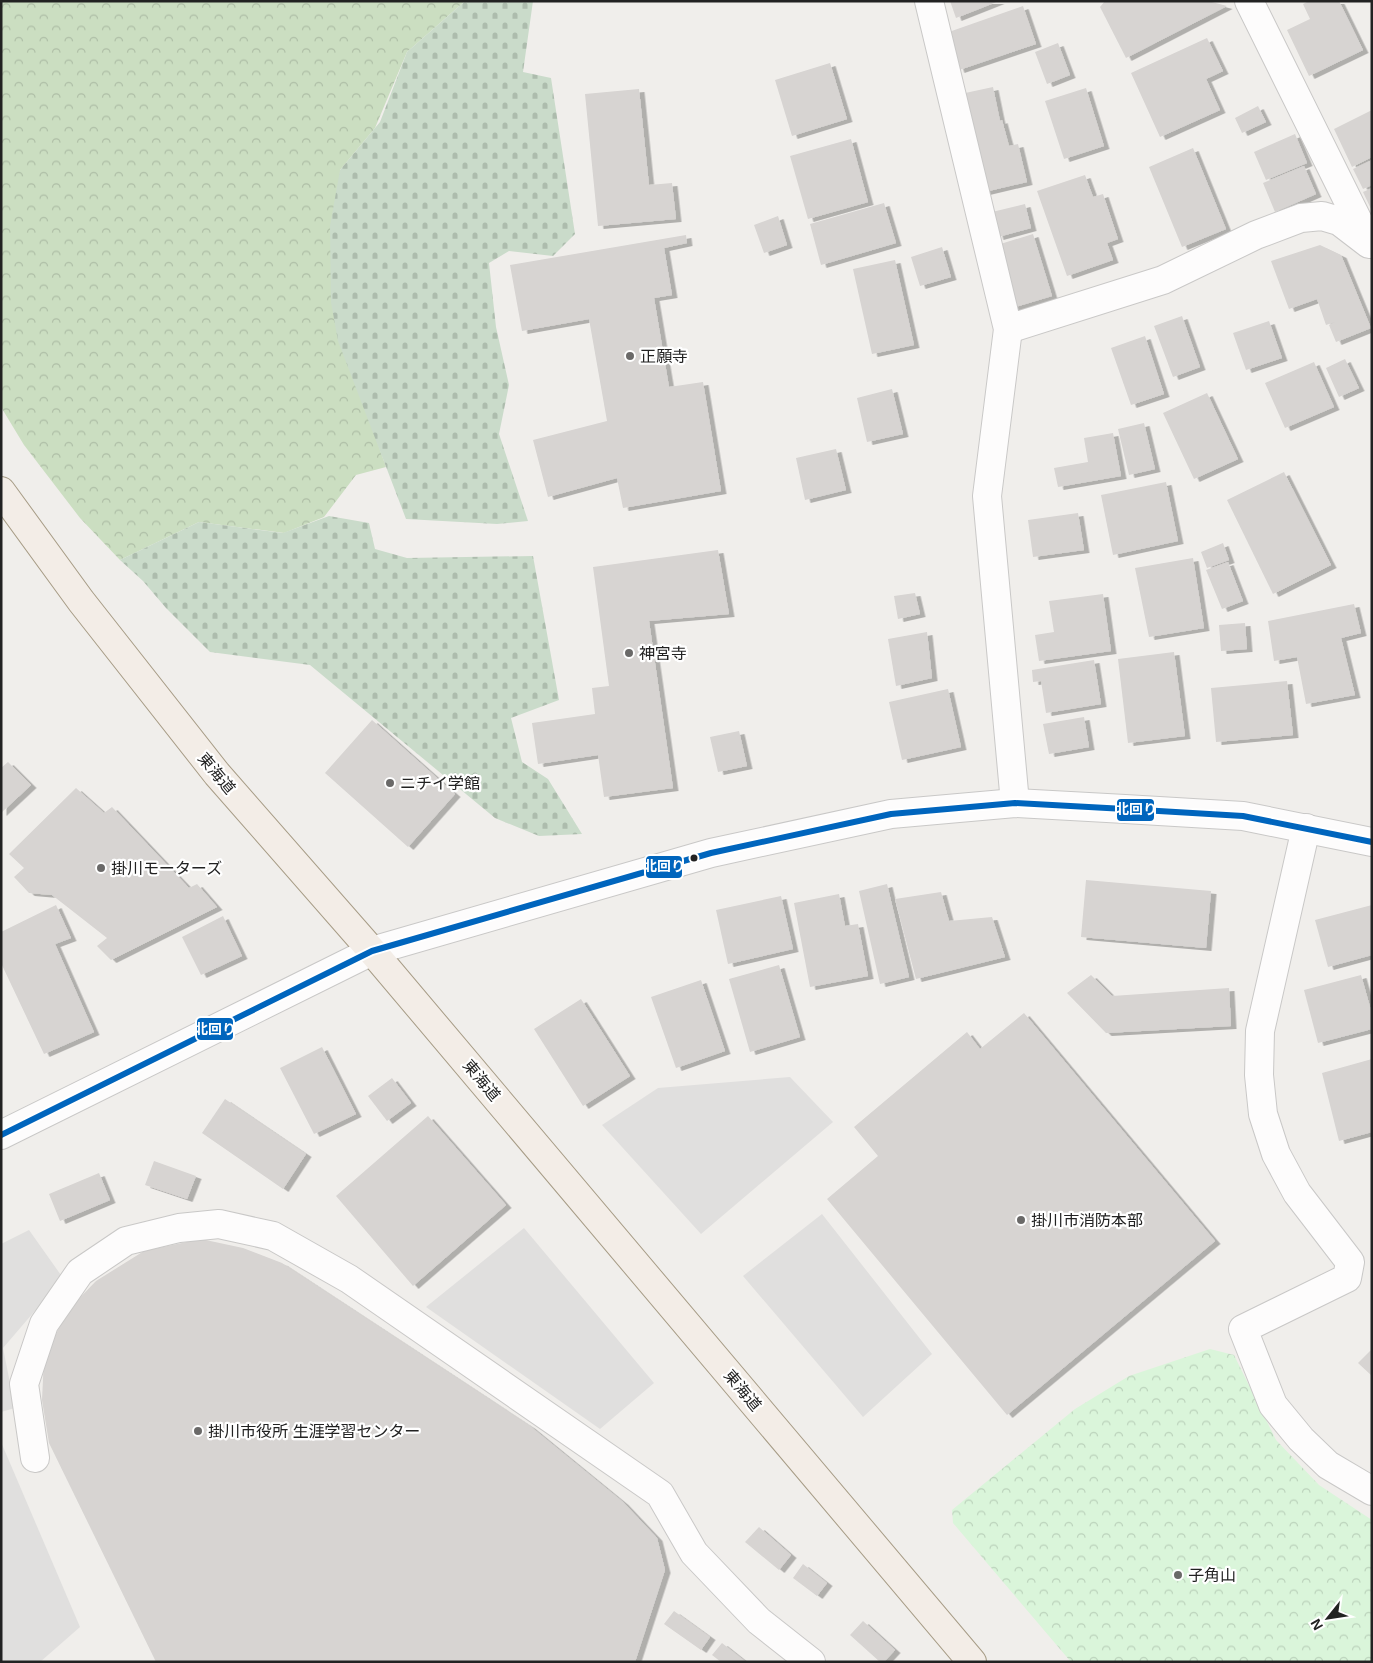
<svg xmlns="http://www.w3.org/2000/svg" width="1373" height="1663" font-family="Helvetica,'Noto Sans JP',sans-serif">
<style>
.forest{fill:url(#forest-crowns)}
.cemetery{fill:url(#cemetery-stones)}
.park{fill:url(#park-crowns)}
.parking{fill:#e0dfde}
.building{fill:#d7d4d2;filter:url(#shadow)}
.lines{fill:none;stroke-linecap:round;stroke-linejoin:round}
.minor-casing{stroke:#c9c8c7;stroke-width:30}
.major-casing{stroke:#a79c86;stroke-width:30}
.minor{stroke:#fdfcfc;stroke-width:28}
.major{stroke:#f3ede7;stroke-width:28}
.bus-1-casing{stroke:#fff;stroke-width:10}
.bus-1{stroke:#0065bd;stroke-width:6}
.poi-dot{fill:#6a6968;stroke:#fff;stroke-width:2}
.bus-dot{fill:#222;stroke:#fff;stroke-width:2}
.labels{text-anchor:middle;stroke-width:4.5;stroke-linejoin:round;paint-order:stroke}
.poi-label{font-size:16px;fill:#222;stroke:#fff;text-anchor:start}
.street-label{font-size:16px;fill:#222;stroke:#fff}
.line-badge{stroke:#fff;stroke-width:2}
.badge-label{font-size:14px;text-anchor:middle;font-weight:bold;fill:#fff}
</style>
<defs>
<pattern id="forest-crowns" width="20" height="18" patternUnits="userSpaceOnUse" patternTransform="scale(1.25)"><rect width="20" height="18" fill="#cbdec1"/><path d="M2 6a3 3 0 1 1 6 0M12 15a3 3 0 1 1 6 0" fill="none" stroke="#aebea6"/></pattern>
<pattern id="cemetery-stones" width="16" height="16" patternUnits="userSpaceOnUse" patternTransform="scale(1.25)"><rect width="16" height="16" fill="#cadbca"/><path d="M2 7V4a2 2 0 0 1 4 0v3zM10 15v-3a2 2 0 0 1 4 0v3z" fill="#adbcad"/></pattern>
<pattern id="park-crowns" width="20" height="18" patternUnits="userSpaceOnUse" patternTransform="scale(1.25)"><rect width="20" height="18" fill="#daf5da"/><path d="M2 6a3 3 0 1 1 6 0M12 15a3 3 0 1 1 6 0" fill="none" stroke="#bbd2bb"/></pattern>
<filter id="shadow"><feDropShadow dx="5.5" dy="3" stdDeviation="0" flood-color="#0004"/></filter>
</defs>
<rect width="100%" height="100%" fill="#f0eeeb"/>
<path class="forest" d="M1 1H465L407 52 375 128 340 170 371 424 386 467 356 475 324 517 284 533 199 522 120 560 80 518 24 445 1 407Z"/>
<g class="cemetery">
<path d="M465 1H533L523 72 551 78 575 234 553 256 509 251 489 263 496 327 509 385 499 434 528 521 497 524 406 519 338 341 331 302 330 226 340 170 380 122 407 52Z"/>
<path d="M329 516 369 523 375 549 407 558 533 556 559 700 511 718 522 762 548 779 582 834 539 836 495 818 310 665 210 652 166 608 143 581 120 560 199 522 283 533Z"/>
</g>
<path class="park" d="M1210 1349 1234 1355 1276 1440 1319 1485 1372 1520V1662H1071L953 1523 952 1510 1075 1409 1129 1376Z"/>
<g class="parking">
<path d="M790 1077 833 1122 701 1234 602 1125 658 1088Z"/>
<path d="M822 1214 932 1354 863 1417 743 1276Z"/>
<path d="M524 1228 654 1383 600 1429 426 1307Z"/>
<path d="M29 1230 63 1278 3 1348 15 1408 1 1412V1244Z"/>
<path d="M1 1442 80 1627 40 1662H1Z"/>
</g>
<g class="building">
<path d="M950 1H999L956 18Z"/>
<path d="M1105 1H1208L1227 6 1126 58 1100 7Z"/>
<path d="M1309 1H1339L1363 50 1309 76 1287 30 1310 19 1303 4Z"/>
<path d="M1023 6 1036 44 959 70 946 33Z"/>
<path d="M1207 38 1223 71 1206 79 1220 110 1160 137 1131 73Z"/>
<path d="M1058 43 1070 75 1047 84 1035 52Z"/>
<path d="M830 63 847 119 792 136 775 80Z"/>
<path d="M993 87 1000 121 1002 120 1009 146 1018 144 1027 182 976 194 961 130 976 127 963 129 956 95Z"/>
<path d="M1086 88 1104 146 1064 159 1045 101Z"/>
<path d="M639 89 649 185 672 183 676 219 598 226 585 94Z"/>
<path d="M1258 106 1266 122 1242 133 1235 118Z"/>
<path d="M1372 110V157L1352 167 1334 129Z"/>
<path d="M1295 134 1307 163 1266 180 1254 152Z"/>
<path d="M851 139 868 202 808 219 790 156Z"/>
<path d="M1193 148 1226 229 1182 247 1149 167Z"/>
<path d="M1372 160V185L1363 189 1353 169Z"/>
<path d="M1304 166 1316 194 1275 212 1263 183Z"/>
<path d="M1085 175 1093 197 1103 194 1118 239 1107 243 1113 260 1067 276 1037 191Z"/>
<path d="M1372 188V211L1363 192Z"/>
<path d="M884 203 896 243 821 265 810 224Z"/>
<path d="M1025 204 1031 228 998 237 992 212Z"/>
<path d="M778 216 787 245 764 253 754 225Z"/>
<path d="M1033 234 1052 296 1012 308 994 246Z"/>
<path d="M686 235 687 243 664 248 672 295 654 298 669 387 703 382 721 491 623 508 617 478 548 497 533 440 607 421 589 319 522 331 510 265Z"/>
<path d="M1320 245 1341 255 1371 328 1336 342 1329 325 1335 322 1326 325 1317 299 1289 309 1271 261Z"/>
<path d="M942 247 951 277 920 286 911 257Z"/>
<path d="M895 260 914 345 872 354 853 269Z"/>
<path d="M1182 316 1200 367 1173 377 1154 326Z"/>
<path d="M1269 321 1282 358 1246 370 1233 333Z"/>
<path d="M1145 336 1164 394 1131 405 1111 348Z"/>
<path d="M1345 359 1359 388 1339 397 1326 368Z"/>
<path d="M1314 362 1334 407 1285 428 1265 383Z"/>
<path d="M892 389 903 434 867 442 857 398Z"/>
<path d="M1207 393 1238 459 1194 479 1163 413Z"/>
<path d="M1144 423 1155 469 1129 475 1118 429Z"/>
<path d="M1113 433 1121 476 1058 487 1054 468 1088 462 1084 438Z"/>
<path d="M836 449 846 490 805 500 796 458Z"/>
<path d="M1284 472 1331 565 1273 594 1227 500Z"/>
<path d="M1166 482 1178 541 1113 555 1101 495Z"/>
<path d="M1078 513 1084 550 1033 557 1028 520Z"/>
<path d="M1223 543 1229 560 1207 568 1201 552Z"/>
<path d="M718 550 729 614 649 621 673 788 604 797 598 755 538 764 532 723 595 714 592 688 609 686 593 567Z"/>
<path d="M1193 558 1204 628 1149 637 1135 568Z"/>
<path d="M1228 562 1243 601 1222 609 1206 570Z"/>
<path d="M915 593 920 614 898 619 894 596Z"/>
<path d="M1103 594 1111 651 1039 661 1035 635 1054 632 1049 601Z"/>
<path d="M1354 604 1361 633 1341 638 1355 695 1306 704 1297 657 1274 661 1268 621Z"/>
<path d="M1245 623 1247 649 1221 651 1219 625Z"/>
<path d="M927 632 932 678 896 686 888 639Z"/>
<path d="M1174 652 1185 736 1128 743 1118 659Z"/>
<path d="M1094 660 1101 704 1046 713 1041 681 1033 682 1032 670Z"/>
<path d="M1287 681 1293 735 1216 742 1211 688Z"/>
<path d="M948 689 961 747 902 760 889 702Z"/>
<path d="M1084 717 1089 747 1049 754 1043 724Z"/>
<path d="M372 720 455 794 408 847 325 773Z"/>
<path d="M739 731 747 766 718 772 710 737Z"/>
<path d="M8 762 31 785 1 813V768Z"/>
<path d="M76 788 104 813 112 807 189 888 197 884 217 907 111 960 97 946 107 938 52 895 29 893 14 877 24 868 9 854Z"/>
<path d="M1086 880 1211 891 1206 948 1081 937Z"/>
<path d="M887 884 909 977 880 984 859 891Z"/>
<path d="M941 892 949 921 992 917 1005 957 916 979 895 899Z"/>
<path d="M839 894 845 926 858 924 868 976 810 987 794 903Z"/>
<path d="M781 896 793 949 728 964 716 910Z"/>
<path d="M56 905 71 938 55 944 94 1032 44 1054 1 963V932Z"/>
<path d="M1372 905V955L1328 967 1315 920Z"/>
<path d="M223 916 242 956 201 975 182 937Z"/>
<path d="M779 965 800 1037 750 1052 729 979Z"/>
<path d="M1091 975 1112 996 1229 988 1231 1026 1106 1033 1067 993Z"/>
<path d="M1361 975 1372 1014V1029L1318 1043 1304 990Z"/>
<path d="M701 980 725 1051 676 1068 651 997Z"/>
<path d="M581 999 630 1076 583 1106 534 1029Z"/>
<path d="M1024 1013 1215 1241 1007 1415 827 1199 878 1156 854 1127 967 1032 980 1049Z"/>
<path d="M322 1047 356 1114 314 1134 280 1068Z"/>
<path d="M1372 1059V1132L1339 1141 1322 1073Z"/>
<path d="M392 1078 411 1103 387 1121 368 1096Z"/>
<path d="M225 1099 306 1154 283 1189 202 1133Z"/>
<path d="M428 1116 506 1205 413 1286 336 1196Z"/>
<path d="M154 1161 196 1176 187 1199 145 1185Z"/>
<path d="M99 1173 110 1200 60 1221 49 1194Z"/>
<path d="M201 1239 243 1248 282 1263 530 1426 623 1502 657 1538 665 1570 635 1662H156L49 1443 42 1400 44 1358 68 1310 96 1281 144 1251Z"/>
<path d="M1372 1349V1376L1358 1363Z"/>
<path d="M759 1527 791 1555 779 1570 745 1542Z"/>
<path d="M803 1564 827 1583 817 1596 793 1578Z"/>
<path d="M674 1611 710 1637 701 1650 664 1624Z"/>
<path d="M863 1621 895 1650 884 1662H880L850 1635Z"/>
<path d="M722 1643 746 1662H721L712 1655Z"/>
</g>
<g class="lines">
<g class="minor-casing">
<g id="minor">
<path d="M929 1 1008 329 987 496 1015 803"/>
<path d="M1249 1 1366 237"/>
<path d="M1008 329 1163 280 1256 235 1301 218 1322 216 1339 221 1369 244 1372 243"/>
<path d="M1306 828 1260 1031 1259 1075 1263 1114 1276 1154 1297 1193 1350 1262 1347 1278 1243 1329 1273 1405 1301 1439 1328 1465 1372 1491"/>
<path d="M1 1135 372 951 711 853 891 814 1015 803 1125 809 1243 816 1372 842"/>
<path d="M35 1458 24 1384 44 1324 80 1272 126 1241 179 1228 219 1224 273 1236 349 1279 660 1494 694 1553 759 1621 811 1662"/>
</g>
</g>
<g class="major-casing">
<path id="major" d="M1 491 81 601 217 774 372 951 972 1662"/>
</g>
<use href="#minor" class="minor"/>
<use href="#major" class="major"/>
<g class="bus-1-casing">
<path id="bus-1" d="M1 1135 372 951 711 853 891 814 1015 803 1125 809 1243 816 1372 842"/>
</g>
<use href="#bus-1" class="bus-1"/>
</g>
<g class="poi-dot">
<circle cx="630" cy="356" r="5"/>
<circle cx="629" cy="653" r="5"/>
<circle cx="390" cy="783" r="5"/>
<circle cx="101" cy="868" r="5"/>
<circle cx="1021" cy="1220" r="5"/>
<circle cx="198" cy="1431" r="5"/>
<circle cx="1178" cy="1575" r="5"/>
</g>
<circle class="bus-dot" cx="694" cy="858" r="4.5"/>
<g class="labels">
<g class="poi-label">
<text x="640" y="362">正願寺</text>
<text x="639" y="659">神宮寺</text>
<text x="400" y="789">ニチイ学館</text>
<text x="111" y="874">掛川モーターズ</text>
<text x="1031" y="1226">掛川市消防本部</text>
<text x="208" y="1437">掛川市役所 生涯学習センター</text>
<text x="1188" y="1581">子角山</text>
</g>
<g class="street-label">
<text transform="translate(217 773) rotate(50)" y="6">東海道</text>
<text transform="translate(482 1080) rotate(50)" y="6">東海道</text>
<text transform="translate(743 1390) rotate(50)" y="6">東海道</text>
</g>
</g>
<g class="line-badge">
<rect x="1116" y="798" width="39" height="24" rx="5" fill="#0065bd"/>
<rect x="645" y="855" width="38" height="24" rx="5" fill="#0065bd"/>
<rect x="196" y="1017" width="38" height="24" rx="5" fill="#0065bd"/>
</g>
<g class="badge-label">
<text x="1136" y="814">北回り</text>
<text x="664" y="871">北回り</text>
<text x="215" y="1034">北回り</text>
</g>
<rect width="1373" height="1663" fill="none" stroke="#222222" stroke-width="5"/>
<g transform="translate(1328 1618) rotate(240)" stroke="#ffffff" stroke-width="4" paint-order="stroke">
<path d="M0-4L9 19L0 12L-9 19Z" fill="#222222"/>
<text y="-8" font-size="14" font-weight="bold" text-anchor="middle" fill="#222222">N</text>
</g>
</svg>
